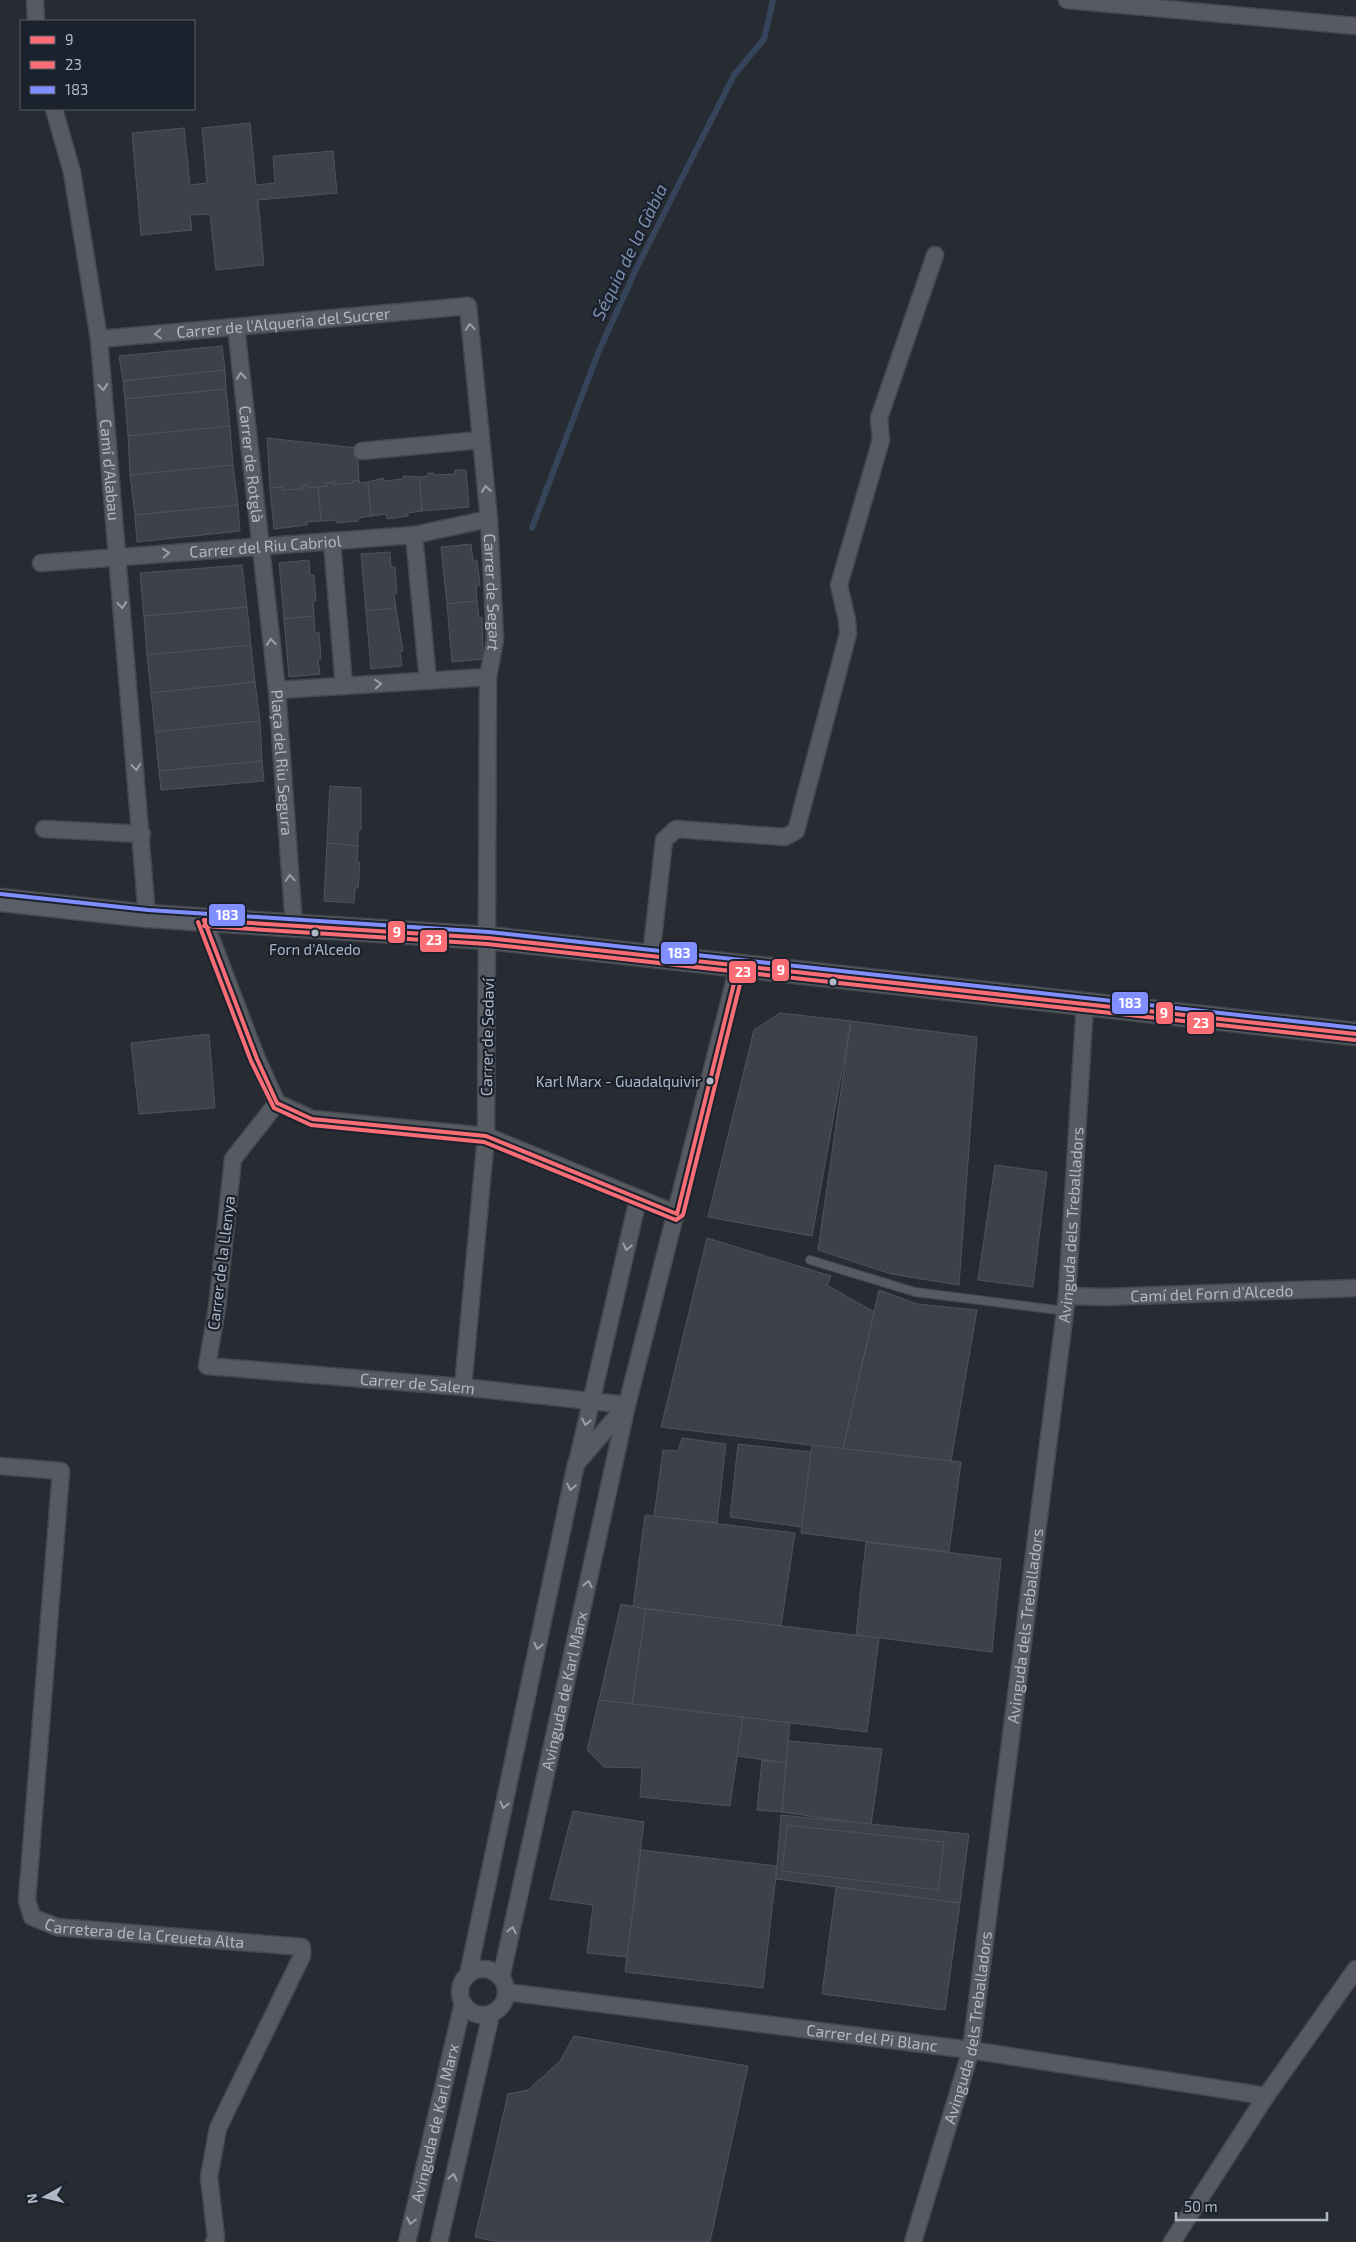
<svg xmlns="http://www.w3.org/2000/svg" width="1356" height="2242" font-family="'Exo 2',sans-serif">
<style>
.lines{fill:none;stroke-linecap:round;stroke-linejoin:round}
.stream{stroke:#35445b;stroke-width:6}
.building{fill:#3e4148;stroke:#4f535b}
.lane-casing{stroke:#44484e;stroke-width:10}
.street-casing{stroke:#44484e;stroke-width:19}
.secondary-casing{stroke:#44484e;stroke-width:25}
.lane{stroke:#575a61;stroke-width:8}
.street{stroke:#575a61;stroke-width:16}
.secondary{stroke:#5a5e66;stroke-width:22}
.bus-1-casing{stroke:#1b222d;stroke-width:8}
.bus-2-casing{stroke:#1b222d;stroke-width:8}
.bus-3-casing{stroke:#1b222d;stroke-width:8}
.bus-1{stroke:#fb6d75;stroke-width:4}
.bus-2{stroke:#fb6d75;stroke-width:4}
.bus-3{stroke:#808eff;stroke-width:4}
.oneway{stroke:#9aa0ac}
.bus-dot{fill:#b0b7c5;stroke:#1b222d;stroke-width:2}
.labels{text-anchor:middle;stroke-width:4.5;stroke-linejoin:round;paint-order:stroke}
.bus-label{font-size:15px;fill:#b0b7c5;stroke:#1b222d}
.street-label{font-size:16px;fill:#b0b7c5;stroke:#1b222d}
.water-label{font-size:18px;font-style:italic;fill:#798dac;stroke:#1b222d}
.line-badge{stroke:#1b222d;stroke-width:2}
.badge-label{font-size:14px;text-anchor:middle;font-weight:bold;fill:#fff}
</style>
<rect width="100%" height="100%" fill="#272c33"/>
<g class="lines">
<path class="stream" d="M532 528 598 353 637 267 734 75 764 39 773 0"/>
</g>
<g class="building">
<path d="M250 123 256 185 275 183 273 156 333 151 337 193 258 200 264 265 216 270 210 214 190 215 192 230 141 235 132 133 184 128 190 185 207 183 202 128Z"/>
<path d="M222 346 225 370 123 381 119 356Z"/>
<path d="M225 370 226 389 125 399 123 381Z"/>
<path d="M226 389 230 426 128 436 125 399Z"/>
<path d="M230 426 233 465 130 475 128 436Z"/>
<path d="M267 438 357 448 359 480 353 481V483L334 485V482L327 483V486L309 488 308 485 302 486 303 489 283 490 282 487 270 488Z"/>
<path d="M233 465 238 505 135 515 130 475Z"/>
<path d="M455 470H466L469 507 422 511 419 477 428 476V473H434V475L455 474Z"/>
<path d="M403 476 419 477 422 511 408 513V516L387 519 386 514 371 516 368 482 383 478 384 481 403 479Z"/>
<path d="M359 480 360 483 368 482 371 516 358 518V521L337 523 336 520 321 521 318 487 327 486V483L334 482V485L353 483V481Z"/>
<path d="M308 485 309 488 318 487 321 521 307 522V525L274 529 270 488 282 487 283 490 303 489 302 486Z"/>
<path d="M238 505 240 531 137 542 135 515Z"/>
<path d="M471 544 473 561 477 560 480 585 476 586 477 601 447 604 441 547Z"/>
<path d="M390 552 391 567H395L397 593 394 594 396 608 366 611 361 554Z"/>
<path d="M309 560 310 575H314L316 601H313L314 616 284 619 279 563Z"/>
<path d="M242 565 247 607 144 616 140 573Z"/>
<path d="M477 601 479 618 482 617 483 659 452 662 447 604Z"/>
<path d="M247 607 251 645 147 655 144 616Z"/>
<path d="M396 608 403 651H400L402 666 371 669 366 611Z"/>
<path d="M314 616 315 633 319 632 321 659H318L320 674 289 677 284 619Z"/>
<path d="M251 645 255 682 151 693 147 655Z"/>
<path d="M255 682 260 721 155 732 151 693Z"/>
<path d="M260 721 262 761 159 771 155 732Z"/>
<path d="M262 761 264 781 161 790 159 771Z"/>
<path d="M330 786 361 788V830H358V846L327 843Z"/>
<path d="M327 843 358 846 357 862H360L358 888H355L354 903 324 901Z"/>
<path d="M780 1013 851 1021 812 1236 708 1217 754 1030Z"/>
<path d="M851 1021 977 1037 959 1285 891 1274 818 1250Z"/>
<path d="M209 1034 215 1108 139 1114 131 1043Z"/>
<path d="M995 1165 1047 1172 1033 1287 978 1280Z"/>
<path d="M707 1238 831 1276 827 1285 874 1312 843 1449 661 1427Z"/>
<path d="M879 1290 917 1304 977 1310 951 1461 843 1449Z"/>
<path d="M682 1438 726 1444 717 1523 654 1516 663 1450 678 1451Z"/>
<path d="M738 1444 811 1452 802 1527 730 1517Z"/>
<path d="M812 1445 961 1462 949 1552 801 1533Z"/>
<path d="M645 1515 795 1533 781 1626 633 1607Z"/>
<path d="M866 1542 1001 1559 992 1652 856 1635Z"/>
<path d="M621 1604 646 1609 632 1704 599 1700Z"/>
<path d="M646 1609 879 1638 867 1732 632 1704Z"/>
<path d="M599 1700 743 1717 730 1806 640 1797 642 1768 604 1767 587 1750Z"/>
<path d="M743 1717 790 1723 786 1763 737 1756Z"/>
<path d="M788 1741 882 1749 871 1825 782 1812Z"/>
<path d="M762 1760 786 1763 782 1812 757 1810Z"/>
<path d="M573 1811 644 1822 627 1957 587 1953 593 1905 550 1899Z"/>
<path d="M781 1815 969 1834 960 1903 776 1879Z"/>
<path d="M787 1825 944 1842 938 1890 782 1871Z"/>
<path d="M641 1850 777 1866 763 1988 625 1972Z"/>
<path d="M836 1887 960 1903 945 2010 822 1994Z"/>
<path d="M574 2036 748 2066 710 2242H498L475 2237 508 2094 528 2090 560 2061Z"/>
</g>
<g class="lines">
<g class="lane-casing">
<path id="lane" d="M810 1260 915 1292 1065 1311"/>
</g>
<g class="street-casing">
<g id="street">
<path d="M35 0 36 21"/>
<path d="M1067 0 1356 26"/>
<path id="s1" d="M54 109 72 172 99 339 147 916"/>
<path id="s2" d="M236 327 277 690 294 926"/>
<path id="s3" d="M99 339 468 306 489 519 495 640 488 677 486 1136 463 1387"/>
<path d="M362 451 480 440"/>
<path d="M414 535 428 681"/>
<path d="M332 541 344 686"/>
<path id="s4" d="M41 563 414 535 489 519"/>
<path d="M277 690 488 677"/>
<path d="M44 829 142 834"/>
<path d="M204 920 257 1059 277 1103 312 1119 486 1136 677 1214"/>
<path d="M651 957 664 840 676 829 785 837 796 831 848 634 847 620 839 585 881 440 879 418 935 255"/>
<path id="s5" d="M277 1103 233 1159 217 1308 207 1366 463 1387 627 1405"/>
<path id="s6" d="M1067 1296 1106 1297 1356 1288"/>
<path d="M577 1463 638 1199"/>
<path id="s7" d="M0 1466 61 1471 27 1900 32 1917 57 1927 302 1947V1956L218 2128 209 2177 216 2238 214 2242"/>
<circle cx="483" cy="1992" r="23"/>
<path d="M468 1975 576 1464 625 1407"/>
<path id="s8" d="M501 1978 627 1405 738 967"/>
<path id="s9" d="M506 1992 971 2050 1266 2096"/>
<path id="s10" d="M407 2242 463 2003"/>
<path d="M439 2242 491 2014"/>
<path id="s11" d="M913 2242 971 2050 1067 1296 1085 1003"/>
<path d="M1172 2242 1266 2096 1356 1969"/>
</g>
</g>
<g class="secondary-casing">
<path id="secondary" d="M0 900 147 916 488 938 1356 1034"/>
</g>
<use href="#lane" class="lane"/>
<use href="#street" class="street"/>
<use href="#secondary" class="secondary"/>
<g class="bus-1-casing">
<g id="bus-1">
<path d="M204 920 488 938 1356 1034"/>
<path d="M204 920 257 1059 277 1103 312 1119 486 1136 677 1214 738 967"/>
</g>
</g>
<g class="bus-2-casing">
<g id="bus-2">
<path d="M198 922 251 1061 274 1108 311 1125 484 1142 676 1220 683 1215 744 968"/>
<path d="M204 926 487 944 1355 1040"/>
</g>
</g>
<g class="bus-3-casing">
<path id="bus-3" d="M1 894 148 910 489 932 1356 1028"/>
</g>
<use href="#bus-1" class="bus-1"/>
<use href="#bus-2" class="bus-2"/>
<use href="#bus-3" class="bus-3"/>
</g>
<defs><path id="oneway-chevron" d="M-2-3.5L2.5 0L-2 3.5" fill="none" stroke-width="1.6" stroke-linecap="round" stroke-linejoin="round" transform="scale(1.25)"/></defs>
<g class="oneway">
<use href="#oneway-chevron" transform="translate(470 327) rotate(-95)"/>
<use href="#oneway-chevron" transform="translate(158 334) rotate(175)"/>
<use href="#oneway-chevron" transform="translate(241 376) rotate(-96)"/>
<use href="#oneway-chevron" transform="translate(103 387) rotate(85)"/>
<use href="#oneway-chevron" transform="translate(486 489) rotate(-97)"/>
<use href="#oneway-chevron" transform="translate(166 553) rotate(-4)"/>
<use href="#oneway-chevron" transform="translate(122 605) rotate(85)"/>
<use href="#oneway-chevron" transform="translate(271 642) rotate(-96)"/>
<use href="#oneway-chevron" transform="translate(378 684) rotate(-4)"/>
<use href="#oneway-chevron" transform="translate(136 767) rotate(85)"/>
<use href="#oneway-chevron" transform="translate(290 878) rotate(-94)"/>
<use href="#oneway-chevron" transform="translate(627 1247) rotate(103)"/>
<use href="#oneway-chevron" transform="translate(586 1422) rotate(102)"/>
<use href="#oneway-chevron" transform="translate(571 1487) rotate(102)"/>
<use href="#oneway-chevron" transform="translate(588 1584) rotate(-78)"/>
<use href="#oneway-chevron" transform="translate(538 1646) rotate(102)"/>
<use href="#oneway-chevron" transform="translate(504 1805) rotate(102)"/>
<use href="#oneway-chevron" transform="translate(512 1930) rotate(-78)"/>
<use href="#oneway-chevron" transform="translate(453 2177) rotate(-77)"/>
<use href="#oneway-chevron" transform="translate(411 2221) rotate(103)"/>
</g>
<g class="bus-dot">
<circle cx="315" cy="933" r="4.5"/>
<circle cx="833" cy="982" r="4.5"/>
<circle cx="710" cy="1081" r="4.5"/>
</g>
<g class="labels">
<g class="bus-label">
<text x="315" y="955">Forn d'Alcedo</text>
<text x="701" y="1087" text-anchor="end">Karl Marx - Guadalquivir</text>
</g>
<g class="street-label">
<text dy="6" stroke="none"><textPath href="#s3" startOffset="185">Carrer de l'Alqueria del Sucrer</textPath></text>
<text dy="6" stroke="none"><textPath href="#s2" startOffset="138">Carrer de Rotglà</textPath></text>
<text dy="6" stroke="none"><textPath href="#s1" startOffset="366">Camí d'Alabau</textPath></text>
<text dy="6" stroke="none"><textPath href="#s4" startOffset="225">Carrer del Riu Cabriol</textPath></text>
<text dy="6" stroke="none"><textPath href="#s3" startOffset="658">Carrer de Segart</textPath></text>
<text dy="6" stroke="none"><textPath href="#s2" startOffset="438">Plaça del Riu Segura</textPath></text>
<text transform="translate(487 1037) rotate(-89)" y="6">Carrer de Sedaví</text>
<text dy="6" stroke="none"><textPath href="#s11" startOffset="1032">Avinguda dels Treballadors</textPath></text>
<text transform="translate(221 1263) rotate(-83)" y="6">Carrer de la Llenya</text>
<text dy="6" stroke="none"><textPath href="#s6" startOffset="145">Camí del Forn d'Alcedo</textPath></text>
<text dy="6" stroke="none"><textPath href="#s5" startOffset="491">Carrer de Salem</textPath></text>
<text dy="6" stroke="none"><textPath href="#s11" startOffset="628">Avinguda dels Treballadors</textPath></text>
<text dy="6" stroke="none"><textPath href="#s8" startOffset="294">Avinguda de Karl Marx</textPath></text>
<text dy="6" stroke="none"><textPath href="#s7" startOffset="624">Carretera de la Creueta Alta</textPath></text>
<text dy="6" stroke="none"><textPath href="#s11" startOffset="222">Avinguda dels Treballadors</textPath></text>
<text dy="6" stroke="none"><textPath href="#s9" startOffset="369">Carrer del Pi Blanc</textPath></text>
<text dy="6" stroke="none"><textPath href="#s10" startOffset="122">Avinguda de Karl Marx</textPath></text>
</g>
<g class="water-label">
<text transform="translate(630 252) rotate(-64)" y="6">Séquia de la Gàbia</text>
</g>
</g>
<g class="line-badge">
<rect x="208" y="903" width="38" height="24" rx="5" fill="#808eff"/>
<rect x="387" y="920" width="19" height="24" rx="5" fill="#fb6d75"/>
<rect x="419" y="929" width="29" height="24" rx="5" fill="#fb6d75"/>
<rect x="660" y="941" width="38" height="24" rx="5" fill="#808eff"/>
<rect x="771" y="958" width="19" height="24" rx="5" fill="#fb6d75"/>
<rect x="728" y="960" width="29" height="24" rx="5" fill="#fb6d75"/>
<rect x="1111" y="991" width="38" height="24" rx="5" fill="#808eff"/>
<rect x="1155" y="1001" width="19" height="24" rx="5" fill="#fb6d75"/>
<rect x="1186" y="1011" width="29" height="24" rx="5" fill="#fb6d75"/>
</g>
<g class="badge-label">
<text x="227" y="920">183</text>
<text x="397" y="937">9</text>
<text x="434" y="945">23</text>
<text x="679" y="958">183</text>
<text x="781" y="975">9</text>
<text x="743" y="977">23</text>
<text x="1130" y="1008">183</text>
<text x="1164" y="1018">9</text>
<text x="1201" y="1028">23</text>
</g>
<rect x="20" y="20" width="175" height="90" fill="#1b222d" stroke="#575e6a"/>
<rect x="30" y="36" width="25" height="8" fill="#fb6d75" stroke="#575e6a"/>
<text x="65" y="45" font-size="15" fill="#b0b7c5">9</text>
<rect x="30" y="61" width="25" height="8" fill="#fb6d75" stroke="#575e6a"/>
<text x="65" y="70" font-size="15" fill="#b0b7c5">23</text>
<rect x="30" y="86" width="25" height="8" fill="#808eff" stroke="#575e6a"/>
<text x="65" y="95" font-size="15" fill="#b0b7c5">183</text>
<g transform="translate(45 2197) rotate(262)" stroke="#1b222d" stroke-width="4" paint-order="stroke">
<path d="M0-4L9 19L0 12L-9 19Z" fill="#b0b7c5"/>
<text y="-8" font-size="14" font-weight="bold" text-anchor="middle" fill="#b0b7c5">N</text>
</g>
<path d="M1176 2212v8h151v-8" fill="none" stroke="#b0b7c5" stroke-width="2.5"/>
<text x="1184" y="2212" font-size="15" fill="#b0b7c5" stroke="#1b222d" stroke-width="4" paint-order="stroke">50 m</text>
</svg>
